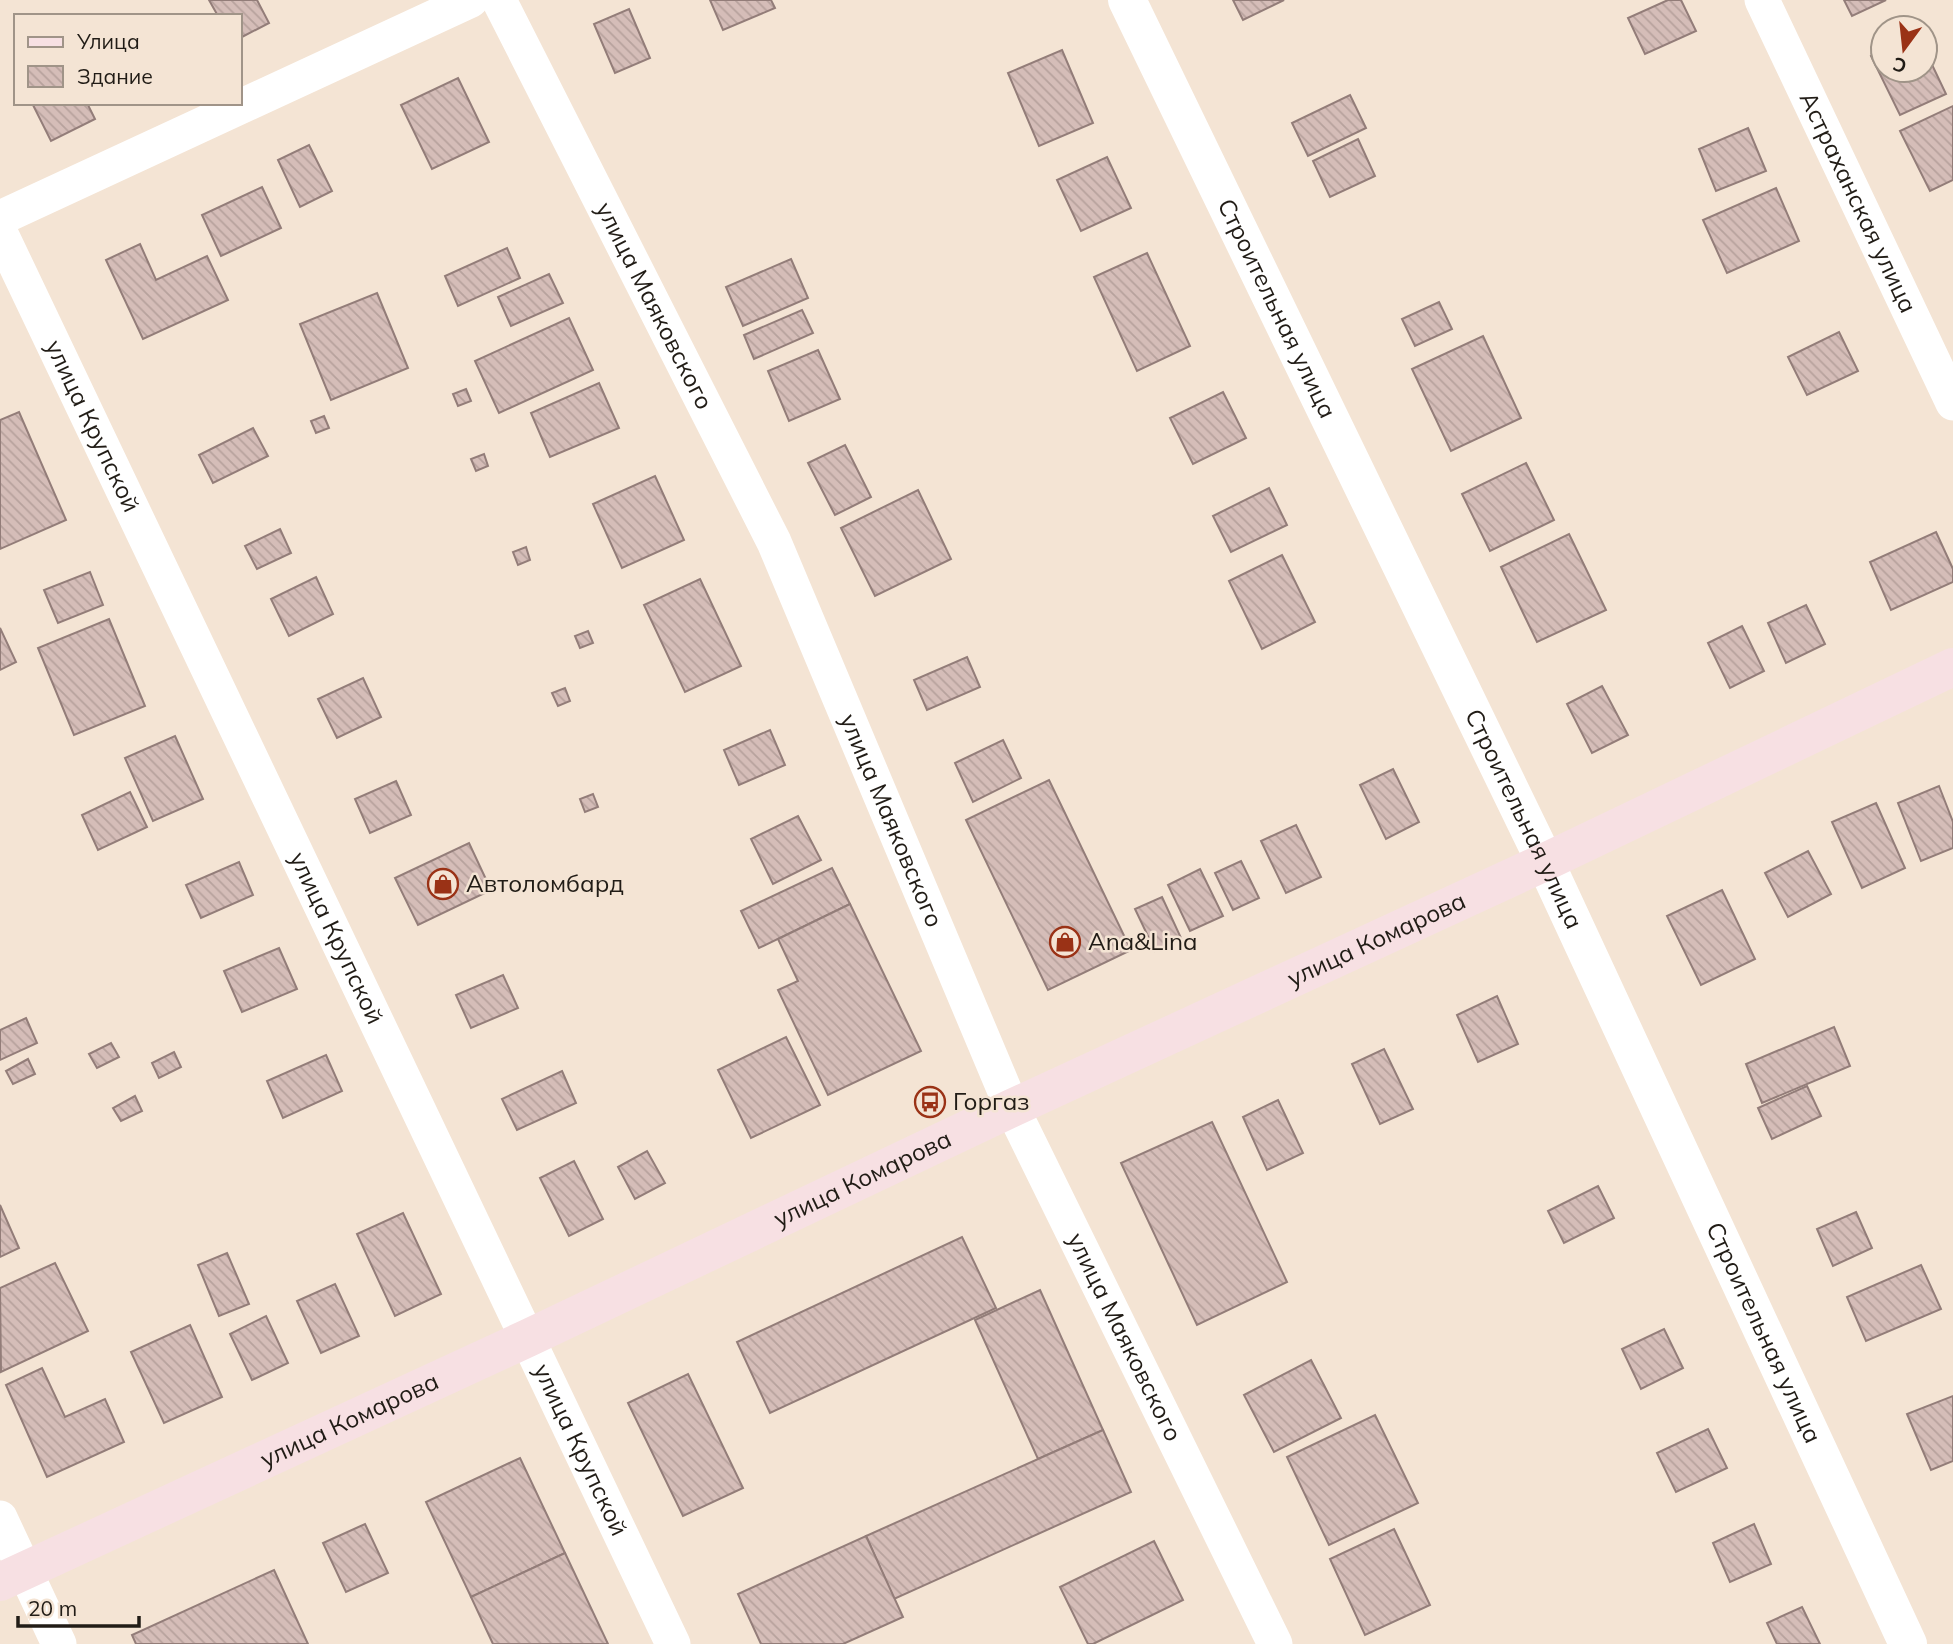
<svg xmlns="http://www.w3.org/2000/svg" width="1953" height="1644" font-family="Mulish,sans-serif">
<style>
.building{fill:url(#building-back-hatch);stroke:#937d79;stroke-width:2}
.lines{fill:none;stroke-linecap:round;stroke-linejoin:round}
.minor{stroke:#fff;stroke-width:35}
.tertiary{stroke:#fff;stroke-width:38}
.secondary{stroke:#f7e0e3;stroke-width:38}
.labels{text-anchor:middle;stroke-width:5;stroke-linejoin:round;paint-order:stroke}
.street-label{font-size:24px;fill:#211c16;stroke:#f4e4d4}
.poi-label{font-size:24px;fill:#211c16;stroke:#f4e4d4;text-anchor:start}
</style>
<defs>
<pattern id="building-back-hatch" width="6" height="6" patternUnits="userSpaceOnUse" patternTransform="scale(1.75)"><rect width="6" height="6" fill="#d5bdb8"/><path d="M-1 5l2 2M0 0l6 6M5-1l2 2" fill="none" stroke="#b7a29d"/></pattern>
</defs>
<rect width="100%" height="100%" fill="#f4e4d4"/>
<g class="building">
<path d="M209 0H257L269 23 240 38V16H218Z"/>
<path d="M710 0H771L775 8 723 30Z"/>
<path d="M1233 0H1284L1243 20Z"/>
<path d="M1668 0H1681L1696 31 1645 54 1628 18Z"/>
<path d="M1844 0H1886L1852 16Z"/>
<path d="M629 9 650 58 615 73 594 24Z"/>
<path d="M1062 50 1093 123 1039 146 1008 73Z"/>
<path d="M1883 50V70H1925V50L1946 94 1900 115 1871 56Z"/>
<path d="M458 78 489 142 432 169 401 105Z"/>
<path d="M1350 95 1366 128 1308 156 1292 123Z"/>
<path d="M32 103H87L95 119 51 141Z"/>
<path d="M1953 106V180L1930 191 1900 131Z"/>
<path d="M1748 128 1766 171 1716 191 1699 149Z"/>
<path d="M1358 139 1375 176 1330 197 1313 161Z"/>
<path d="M309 145 332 191 300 207 278 160Z"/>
<path d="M1107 157 1131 208 1081 231 1057 180Z"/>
<path d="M262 187 281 228 221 256 202 215Z"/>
<path d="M1776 188 1799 241 1727 273 1703 220Z"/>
<path d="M140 244 156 280 207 256 228 300 143 339 106 260Z"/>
<path d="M507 248 520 278 458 306 445 276Z"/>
<path d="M1147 253 1190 346 1137 371 1094 277Z"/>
<path d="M791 259 808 298 743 326 726 287Z"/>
<path d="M549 274 563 303 511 326 498 297Z"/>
<path d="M377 293 408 368 331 400 300 324Z"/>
<path d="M1439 302 1452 329 1415 346 1402 319Z"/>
<path d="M802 310 813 333 754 359 744 335Z"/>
<path d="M569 318 593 370 499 413 475 361Z"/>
<path d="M1839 332 1858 371 1807 395 1788 357Z"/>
<path d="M1483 336 1521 418 1451 451 1412 369Z"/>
<path d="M818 350 840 399 789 421 768 371Z"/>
<path d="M599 383 619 428 550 457 531 413Z"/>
<path d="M466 389 471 401 458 406 453 394Z"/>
<path d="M1223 392 1246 438 1193 464 1170 418Z"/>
<path d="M19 412 66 520 0 549V420Z"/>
<path d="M324 416 329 428 316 433 311 421Z"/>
<path d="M253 428 268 456 213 483 199 455Z"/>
<path d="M845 445 871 497 835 515 808 463Z"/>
<path d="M484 454 488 466 476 471 471 459Z"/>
<path d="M1526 463 1554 520 1490 551 1462 494Z"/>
<path d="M655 476 684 540 622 568 593 504Z"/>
<path d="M1269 488 1287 525 1231 552 1213 516Z"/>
<path d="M918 490 951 559 875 596 841 528Z"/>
<path d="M280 529 291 553 257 569 245 546Z"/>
<path d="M1936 532 1953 569V582L1891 610 1870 562Z"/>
<path d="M1569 534 1606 610 1537 642 1501 567Z"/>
<path d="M526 547 530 560 518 565 513 552Z"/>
<path d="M1282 555 1315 622 1262 649 1229 581Z"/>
<path d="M90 572 103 605 58 623 44 590Z"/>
<path d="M316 577 333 614 289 636 271 599Z"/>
<path d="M700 579 741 666 685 692 644 605Z"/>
<path d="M1806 605 1825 644 1786 663 1768 623Z"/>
<path d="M109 619 145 706 74 735 38 648Z"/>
<path d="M1742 626 1764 671 1730 688 1708 643Z"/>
<path d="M0 628 16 662 0 670Z"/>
<path d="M588 631 593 643 580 648 575 636Z"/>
<path d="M967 657 980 687 927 710 914 680Z"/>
<path d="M363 678 381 717 337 738 318 699Z"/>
<path d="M1602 686 1628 735 1592 753 1567 704Z"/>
<path d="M565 688 570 701 558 706 552 693Z"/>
<path d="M770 730 785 765 739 785 724 750Z"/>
<path d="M175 736 203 799 153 821 125 758Z"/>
<path d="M1003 740 1021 778 973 802 955 763Z"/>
<path d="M1393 769 1419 822 1386 839 1360 785Z"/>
<path d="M1049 780 1131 950 1048 990 966 820Z"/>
<path d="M396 781 411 815 370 833 355 799Z"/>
<path d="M1939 786 1953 822V848L1921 861 1898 803Z"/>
<path d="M130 792 147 827 98 850 82 815Z"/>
<path d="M593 794 598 807 585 812 580 799Z"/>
<path d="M1876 803 1905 868 1862 888 1832 822Z"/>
<path d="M798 816 821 860 773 884 751 839Z"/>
<path d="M1296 825 1321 877 1286 893 1261 841Z"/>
<path d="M469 843 491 890 418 925 395 878Z"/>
<path d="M1808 851 1831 894 1788 917 1765 873Z"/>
<path d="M1241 861 1259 898 1233 910 1215 873Z"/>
<path d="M239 862 253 895 201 918 186 885Z"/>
<path d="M832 868 850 904 759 948 741 911Z"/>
<path d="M1200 869 1223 916 1190 931 1168 885Z"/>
<path d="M1722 890 1755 959 1701 985 1667 916Z"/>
<path d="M1162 897 1181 938 1155 951 1135 909Z"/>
<path d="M850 904 921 1051 828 1095 778 990 798 981 778 939Z"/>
<path d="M279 948 297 989 242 1012 224 971Z"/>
<path d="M503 975 518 1008 471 1028 456 995Z"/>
<path d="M1497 996 1518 1044 1478 1062 1457 1015Z"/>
<path d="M26 1018 37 1043 0 1060V1030Z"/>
<path d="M1834 1027 1850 1066 1762 1103 1746 1064Z"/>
<path d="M786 1037 820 1105 751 1138 718 1070Z"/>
<path d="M111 1043 119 1057 97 1068 89 1054Z"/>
<path d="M1384 1049 1413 1109 1380 1124 1352 1064Z"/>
<path d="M174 1052 181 1067 159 1078 152 1063Z"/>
<path d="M326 1055 342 1091 283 1118 267 1081Z"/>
<path d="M28 1059 35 1074 13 1084 6 1071Z"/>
<path d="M562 1071 576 1103 517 1130 502 1099Z"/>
<path d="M1807 1086 1821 1116 1772 1139 1758 1108Z"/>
<path d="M135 1096 142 1111 121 1121 113 1108Z"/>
<path d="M1278 1100 1303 1153 1267 1170 1243 1117Z"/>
<path d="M1212 1122 1287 1282 1197 1325 1121 1163Z"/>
<path d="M647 1151 665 1183 635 1199 618 1167Z"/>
<path d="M574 1161 603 1219 569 1236 540 1178Z"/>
<path d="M1598 1186 1614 1218 1564 1243 1548 1211Z"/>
<path d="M0 1205 19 1248 0 1257Z"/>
<path d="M1856 1212 1872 1248 1833 1266 1817 1229Z"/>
<path d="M403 1213 441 1294 395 1316 357 1234Z"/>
<path d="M962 1237 996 1308 770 1413 737 1342Z"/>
<path d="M227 1253 249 1304 219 1316 198 1265Z"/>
<path d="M55 1263 88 1331 1 1372 0 1288Z"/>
<path d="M1921 1265 1941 1309 1866 1341 1847 1297Z"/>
<path d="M335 1284 359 1336 321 1353 297 1301Z"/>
<path d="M1040 1290 1103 1430 1038 1459 975 1320Z"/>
<path d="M266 1316 288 1363 252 1380 230 1334Z"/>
<path d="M190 1325 222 1397 164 1423 131 1352Z"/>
<path d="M1664 1329 1683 1368 1641 1389 1622 1349Z"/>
<path d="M1311 1360 1341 1418 1274 1452 1244 1395Z"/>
<path d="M42 1368 65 1417 105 1399 124 1442 47 1477 6 1385Z"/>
<path d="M688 1374 743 1488 683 1516 628 1403Z"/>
<path d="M1953 1396V1461L1931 1470 1907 1414Z"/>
<path d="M1375 1415 1418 1503 1329 1545 1287 1457Z"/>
<path d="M1708 1429 1727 1468 1676 1492 1657 1453Z"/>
<path d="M1103 1430 1131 1492 894 1599 866 1536Z"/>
<path d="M520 1458 565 1553 471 1597 426 1502Z"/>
<path d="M365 1524 388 1573 346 1592 323 1543Z"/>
<path d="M1754 1524 1771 1564 1730 1582 1713 1543Z"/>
<path d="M1394 1529 1430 1605 1365 1635 1330 1559Z"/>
<path d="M866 1536 903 1617 843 1644H761L738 1594Z"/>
<path d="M1154 1541 1183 1600 1093 1644H1088L1060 1587Z"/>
<path d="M565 1553 608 1644H493L471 1597Z"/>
<path d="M274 1570 308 1644H136L132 1635Z"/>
<path d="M1802 1607 1820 1644H1777L1767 1623Z"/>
</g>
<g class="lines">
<g class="minor">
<path id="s1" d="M499 0 774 542 1012 1108 1275 1644"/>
<path id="s2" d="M1762 0 1953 403"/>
<path d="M0 218 471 0"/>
<path id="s3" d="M0 232 673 1644"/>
<path d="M0 1518 59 1644"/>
</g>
<path class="tertiary" id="s4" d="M1127 0 1545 862 1908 1644"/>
<path class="secondary" id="s5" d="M0 1582 528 1338 1012 1108 1545 862 1953 667"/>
</g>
<defs>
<g id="shop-ring" transform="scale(1.575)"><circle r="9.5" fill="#f4e4d4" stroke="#9a3216" stroke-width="1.5"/><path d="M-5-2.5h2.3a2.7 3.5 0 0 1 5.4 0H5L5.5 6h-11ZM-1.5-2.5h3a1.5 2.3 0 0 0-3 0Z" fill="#9a3216"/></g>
<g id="bus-ring" transform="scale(1.575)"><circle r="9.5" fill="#f4e4d4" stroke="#9a3216" stroke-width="1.5"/><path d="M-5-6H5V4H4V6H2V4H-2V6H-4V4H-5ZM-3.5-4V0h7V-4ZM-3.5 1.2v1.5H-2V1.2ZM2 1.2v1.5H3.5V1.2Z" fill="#9a3216"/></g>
</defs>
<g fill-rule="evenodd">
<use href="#shop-ring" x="443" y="884"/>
<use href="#shop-ring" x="1065" y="942"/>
<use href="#bus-ring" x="930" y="1102"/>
</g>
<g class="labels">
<g class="street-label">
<text dy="8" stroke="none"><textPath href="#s2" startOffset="224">Астраханская улица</textPath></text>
<text dy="8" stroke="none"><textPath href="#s1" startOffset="343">улица Маяковского</textPath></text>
<text dy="8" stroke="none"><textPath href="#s4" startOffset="343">Строительная улица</textPath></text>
<text dy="8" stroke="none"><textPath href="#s3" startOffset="215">улица Крупской</textPath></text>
<text dy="8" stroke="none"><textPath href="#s4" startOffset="910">Строительная улица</textPath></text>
<text dy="8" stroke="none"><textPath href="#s1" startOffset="910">улица Маяковского</textPath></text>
<text dy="8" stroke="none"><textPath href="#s3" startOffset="782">улица Крупской</textPath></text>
<text dy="8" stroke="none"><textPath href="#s5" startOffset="1519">улица Комарова</textPath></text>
<text dy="8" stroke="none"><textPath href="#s5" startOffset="952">улица Комарова</textPath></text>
<text dy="8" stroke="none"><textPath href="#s4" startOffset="1477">Строительная улица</textPath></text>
<text dy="8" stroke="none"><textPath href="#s1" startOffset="1477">улица Маяковского</textPath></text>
<text dy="8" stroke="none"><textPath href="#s5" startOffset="385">улица Комарова</textPath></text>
<text dy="8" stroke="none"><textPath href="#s3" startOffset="1349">улица Крупской</textPath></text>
</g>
<g class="poi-label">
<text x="466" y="892">Автоломбард</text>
<text x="1088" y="950">Ana&amp;Lina</text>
<text x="953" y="1110">Горгаз</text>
</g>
</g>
<rect x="14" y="14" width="228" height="91" fill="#f4e4d4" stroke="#a09488" stroke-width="2"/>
<rect x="28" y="37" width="35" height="10" fill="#f7e0e3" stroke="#a09488" stroke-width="2"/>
<text x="77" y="49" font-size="21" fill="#211c16">Улица</text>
<rect x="28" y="66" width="35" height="21" fill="url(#building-back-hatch)" stroke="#a09488" stroke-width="2"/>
<text x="77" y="84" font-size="21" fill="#211c16">Здание</text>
<g transform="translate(1904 49) rotate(195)"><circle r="33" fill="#f4e4d4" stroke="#a09488" stroke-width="2"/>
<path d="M0-5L12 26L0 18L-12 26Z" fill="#9a3216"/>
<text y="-10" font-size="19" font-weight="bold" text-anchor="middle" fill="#211c16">С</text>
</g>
<path d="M18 1616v10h121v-10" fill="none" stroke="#211c16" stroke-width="3.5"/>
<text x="28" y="1616" font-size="21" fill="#211c16" stroke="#f4e4d4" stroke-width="5" paint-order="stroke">20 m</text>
</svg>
